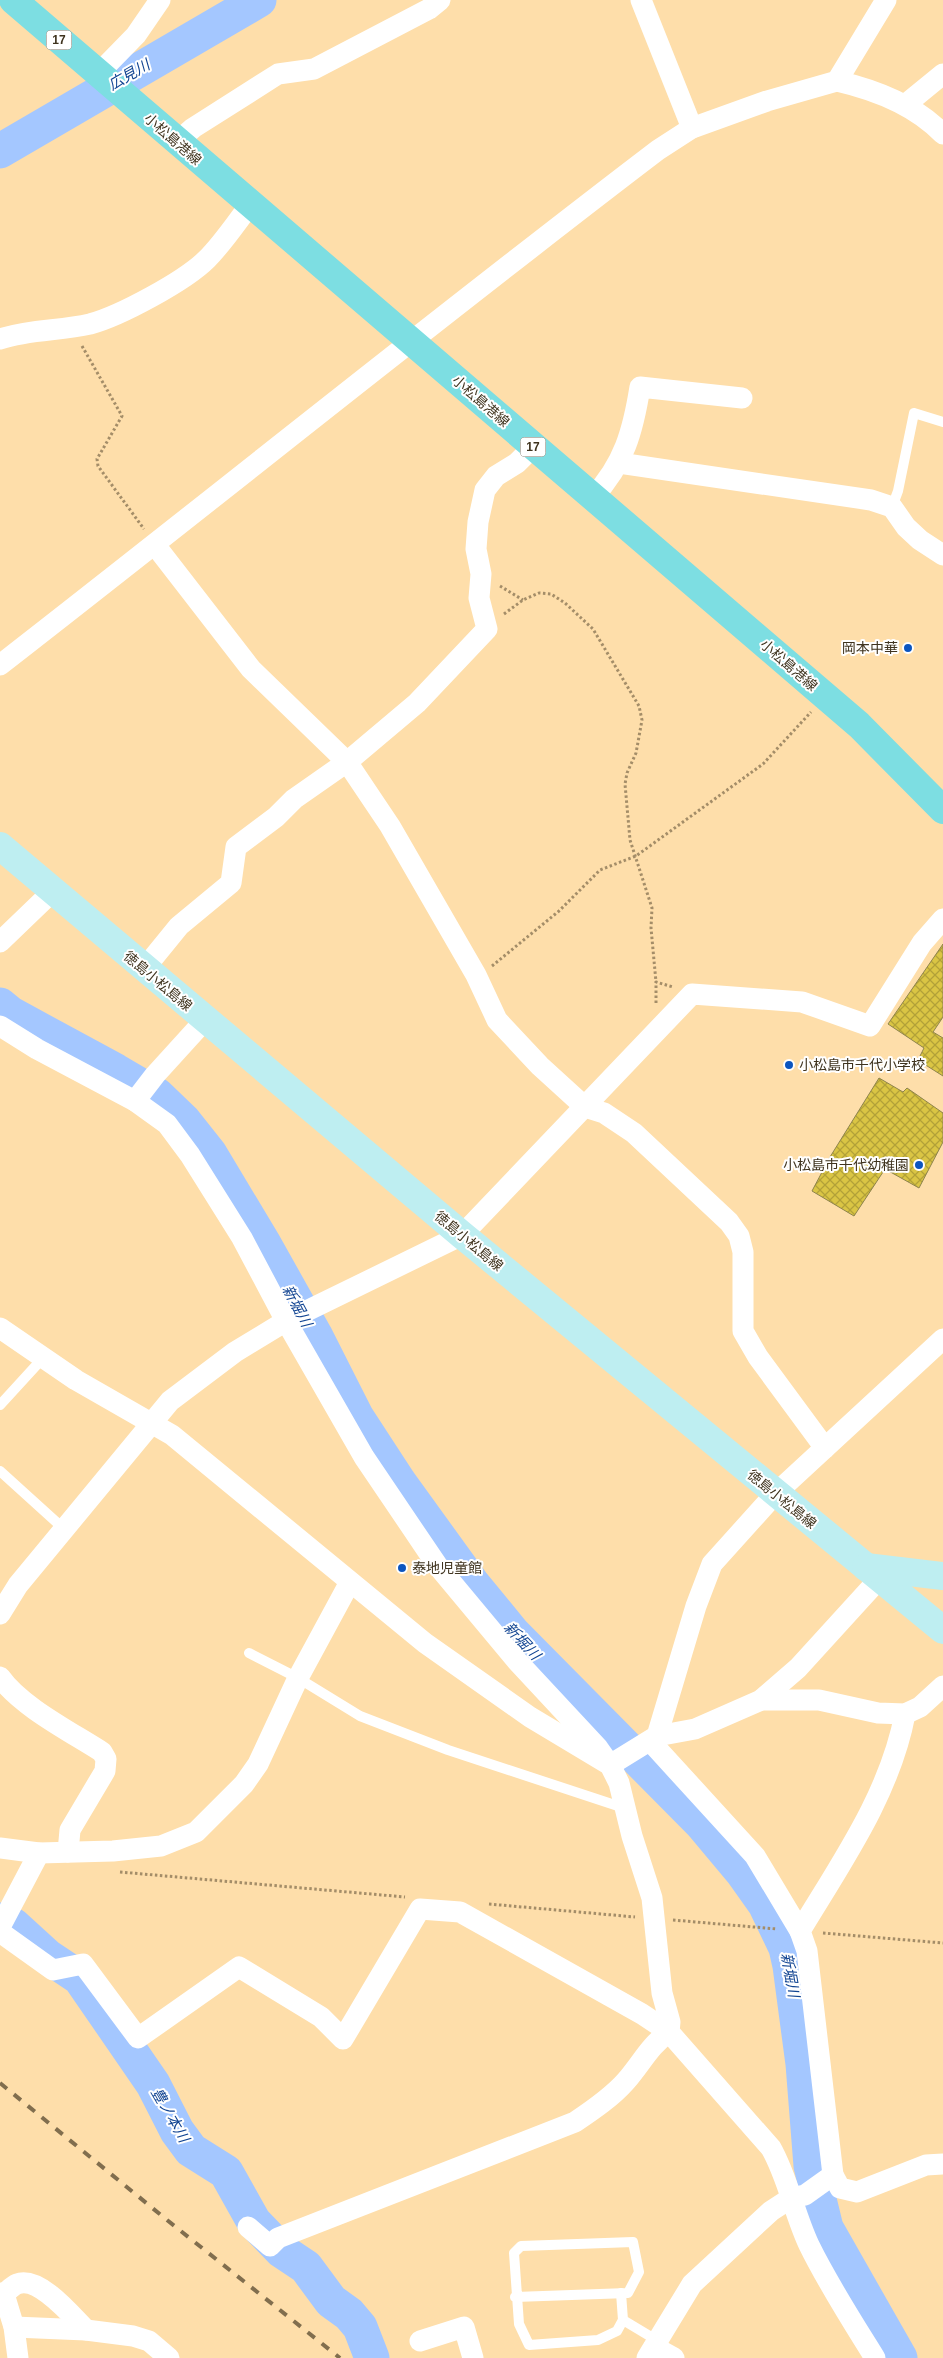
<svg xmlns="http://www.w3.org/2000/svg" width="943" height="2358" font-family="Arial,'Noto Sans JP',sans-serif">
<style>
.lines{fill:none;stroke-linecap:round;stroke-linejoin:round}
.river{stroke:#a4c7ff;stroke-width:35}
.building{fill:url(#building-cross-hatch);stroke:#8e844d}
.path{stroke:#a48d68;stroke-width:3;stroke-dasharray:2.5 2.5;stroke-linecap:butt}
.lane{stroke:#fff;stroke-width:10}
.street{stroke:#fff;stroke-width:21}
.secondary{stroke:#beeef1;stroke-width:28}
.primary{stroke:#7ddee2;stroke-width:28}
.rail{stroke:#816e4e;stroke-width:4;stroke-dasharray:9 9;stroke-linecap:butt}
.poi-dot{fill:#0c55bf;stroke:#fff;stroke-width:2}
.labels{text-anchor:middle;stroke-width:4;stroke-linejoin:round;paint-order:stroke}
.shield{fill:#fff;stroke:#797062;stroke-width:1}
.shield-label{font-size:12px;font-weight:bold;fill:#3f331e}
.street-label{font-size:14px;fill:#3f331e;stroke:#fff}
.poi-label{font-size:14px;fill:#3f331e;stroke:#fff;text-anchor:end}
.water-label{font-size:15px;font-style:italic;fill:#114492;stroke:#fff}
</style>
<defs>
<pattern id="building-cross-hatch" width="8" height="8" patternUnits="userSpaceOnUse" patternTransform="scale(1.25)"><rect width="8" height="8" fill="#dac544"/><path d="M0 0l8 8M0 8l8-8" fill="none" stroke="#b2a138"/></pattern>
</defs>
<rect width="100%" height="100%" fill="#fedeaa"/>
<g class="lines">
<g class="river">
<path d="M0 151 259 0"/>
<path d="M0 1005 11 1014 116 1071 157 1095 183 1120 210 1154 264 1244 315 1335 356 1416 399 1482 472 1583 513 1633 702 1824 743 1873 765 1904 786 1948 790 1966 803 2064 811 2166 826 2228 900 2358"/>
<path d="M0 1920 13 1925 47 1956 80 1978 153 2084 177 2131 191 2150 226 2172 254 2222 282 2251 306 2267 331 2301 349 2314 360 2327 372 2358"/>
</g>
</g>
<g class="building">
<path d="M943 944V1017L933 1032 943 1038V1076L924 1064 919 1058 924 1048 888 1024Z"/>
<path d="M879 1078 903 1092 907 1088 943 1113V1142L919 1188 885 1169 854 1216 812 1191 830 1157Z"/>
</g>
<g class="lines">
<g class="path">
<path d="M82 346 122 416 97 459 98 466 144 529"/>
<path d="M500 586 523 600"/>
<path d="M504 614 523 600 539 593 551 594 565 603 593 629 639 706 642 720 636 753 627 773 625 784 630 840 652 908 651 928 656 982"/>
<path d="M492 966 559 911 600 870 636 856 763 764 811 712"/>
<path d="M656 1003V982L673 987"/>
<path d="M120 1872 405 1897"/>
<path d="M489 1904 635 1917"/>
<path d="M673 1920 777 1929"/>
<path d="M823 1933 943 1943"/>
</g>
<g class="lane">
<path d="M892 507 898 491 914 413 943 422"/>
<path d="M0 1405 43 1358"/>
<path d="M0 1471 64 1529"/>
<path d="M249 1653 298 1678 360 1716 448 1750 624 1808"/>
<path d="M621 2293 623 2320 658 2341"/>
<path d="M515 2297 628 2293 639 2272 633 2242 521 2246 514 2253 519 2324 529 2345 598 2340 617 2331 623 2320"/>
</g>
<g class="street">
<path d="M641 0 692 128"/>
<path d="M98 74 136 35 160 0"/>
<path d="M837 81C876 90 915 105 943 134"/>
<path d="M905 105 943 74"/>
<path d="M177 142 193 128 278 74 314 69 429 9 440 0"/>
<path d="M0 339C30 329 60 331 90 324 120 316 185 281 207 259 223 243 236 223 250 205"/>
<path d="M619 463 871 500 892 507 906 527 920 540 943 555"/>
<path d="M593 497C624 464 633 431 640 387L742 398"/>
<path d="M155 545 251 669 347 762 390 826 476 975 497 1020 540 1066 585 1107 604 1113 634 1133 729 1222 739 1236 743 1252V1331L758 1357 825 1448"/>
<path d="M0 665C220 494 436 319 658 150L692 128 767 101 837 81 886 0"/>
<path d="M0 942 53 891"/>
<path d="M144 969 179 926 231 883 236 847 276 817 294 799 347 762 417 703 487 629 479 598 481 574 476 549 478 522 485 490 496 476 517 463 533 447"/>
<path d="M0 1026 37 1049 135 1101 167 1124 190 1155 242 1238 286 1321 364 1457 437 1565 517 1661 598 1748 610 1765 657 1736 696 1606 712 1564 775 1494 943 1339"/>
<path d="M135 1101 155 1075 205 1020"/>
<path d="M0 1328 76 1380 172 1435 425 1643 530 1717 610 1765 619 1783 632 1836 652 1898 662 1993 670 2022 669 2032 771 2148C788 2178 794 2213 809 2245 828 2284 852 2321 875 2358"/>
<path d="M0 1614 18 1585 170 1401 235 1352 286 1321 462 1235 692 994 802 1002 870 1026 922 943 943 919"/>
<path d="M0 1677C20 1706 71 1732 102 1752L106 1759 105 1771 70 1830 68 1852"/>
<path d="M761 1700H819L878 1713 905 1714 920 1707 943 1686"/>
<path d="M657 1736 695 1729 761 1700 798 1668 880 1578"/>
<path d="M650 1741 755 1856 800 1931"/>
<path d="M0 1848 39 1853 113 1851 161 1846 196 1832 244 1784 258 1764 298 1678 350 1582"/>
<path d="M0 1927 39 1853"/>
<path d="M0 1932 53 1970 83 1964 138 2038 239 1967 321 2017 343 2039 420 1909 460 1912 642 2014 669 2032C650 2045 641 2064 626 2081 612 2097 593 2110 575 2122L278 2238 270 2246 248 2227"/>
<path d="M833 2175 840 2188 857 2192 926 2165 943 2164"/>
<path d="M0 2293 4 2294C8 2291 12 2286 17 2284 39 2275 72 2316 86 2330"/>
<path d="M4 2294 14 2327 18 2358"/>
<path d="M14 2327 86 2330 133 2336 149 2341 169 2358"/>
<path d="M420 2341 464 2327 473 2358"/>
<path d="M654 2347 674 2358"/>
<path d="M647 2358 692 2284 771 2211 791 2198 805 2195 833 2175 807 1951 800 1931C841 1863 890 1794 905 1714"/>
</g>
<g class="secondary">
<path d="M0 846 462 1235 943 1630"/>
<path d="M866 1567 943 1576"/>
</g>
<path class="primary" d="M13 0 859 725 943 810"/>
<path class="rail" d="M0 2083 167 2220 340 2358"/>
</g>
<g class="poi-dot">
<circle cx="908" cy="648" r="5"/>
<circle cx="789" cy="1065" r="5"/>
<circle cx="919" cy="1165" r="5"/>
<circle cx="402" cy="1568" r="5"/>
</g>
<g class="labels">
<g class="shield">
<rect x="46.5" y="30.5" width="25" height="19" rx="4"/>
<rect x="520.5" y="437.5" width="25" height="19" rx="4"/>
</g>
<g class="shield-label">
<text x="59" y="44">17</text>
<text x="533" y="451">17</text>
</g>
<g class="street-label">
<text transform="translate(173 139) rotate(41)" y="5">小松島港線</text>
<text transform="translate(481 401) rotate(41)" y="5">小松島港線</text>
<text transform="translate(789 665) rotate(41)" y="5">小松島港線</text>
<text transform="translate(158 981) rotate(40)" y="5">徳島小松島線</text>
<text transform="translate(469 1241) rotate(40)" y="5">徳島小松島線</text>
<text transform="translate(782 1499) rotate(39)" y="5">徳島小松島線</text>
</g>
<g class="poi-label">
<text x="898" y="653">岡本中華</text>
<text x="799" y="1070" text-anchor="start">小松島市千代小学校</text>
<text x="909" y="1170">小松島市千代幼稚園</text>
<text x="412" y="1573" text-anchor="start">泰地児童館</text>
</g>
<g class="water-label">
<text transform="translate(129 75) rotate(-30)" y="5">広見川</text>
<text transform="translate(297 1306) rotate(62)" y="5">新堀川</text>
<text transform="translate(522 1641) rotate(47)" y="5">新堀川</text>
<text transform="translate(790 1975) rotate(80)" y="5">新堀川</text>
<text transform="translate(170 2115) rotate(60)" y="5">豊ノ本川</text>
</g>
</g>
</svg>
